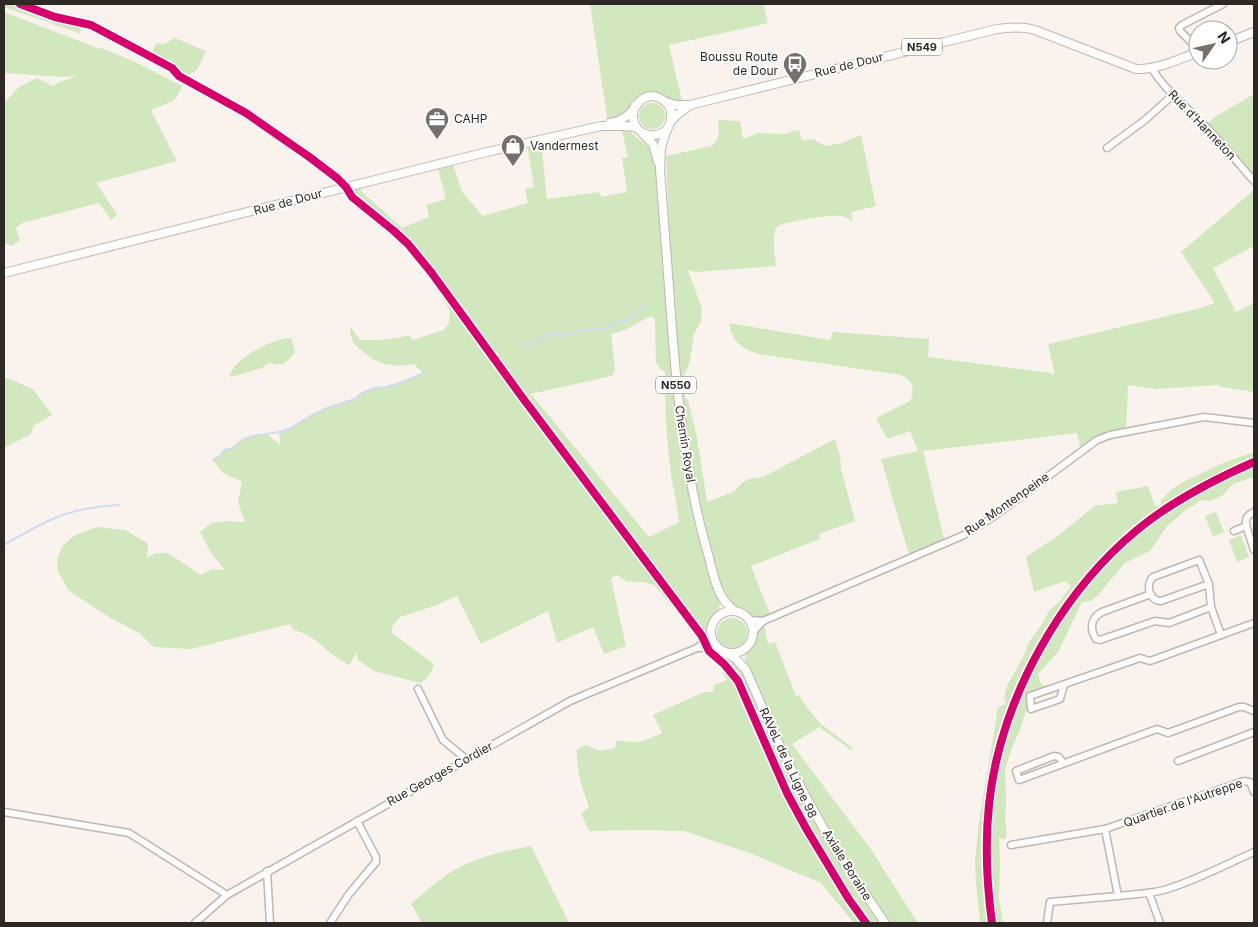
<svg xmlns="http://www.w3.org/2000/svg" width="1258" height="927" font-family="Inter,sans-serif">
<style>
.green{fill:#d1e7bd;fill-rule:evenodd}
.lines{fill:none;stroke-linecap:round;stroke-linejoin:round}
.stream{stroke:#d1daf0;stroke-width:2}
.minor-casing{stroke:#beb7b2;stroke-width:9}
.major-casing{stroke:#beb7b2;stroke-width:10}
.minor{stroke:#fefdfc;stroke-width:6}
.major{stroke:#fefdfc;stroke-width:8}
.cycleway-casing{stroke:#fff;stroke-width:11}
.cycleway{stroke:#d6006c;stroke-width:8}
.labels{text-anchor:middle;stroke-width:4;stroke-linejoin:round;paint-order:stroke}
.shield{fill:#fff;stroke:#6d6966;stroke-width:1}
.shield-label{font-size:11px;font-weight:bold;fill:#2e2924}
.poi-label{font-size:12px;fill:#2e2924;stroke:#fff;text-anchor:start}
.street-label{font-size:12px;fill:#2e2924;stroke:#fff}
</style>
<rect width="100%" height="100%" fill="#faf3ed"/>
<g class="green">
<path d="M4 4H13L49 17 83 25 79 33 4 7Z"/>
<path d="M590 4H763L768 23 669 45 683 105 650 96 629 115 608 123Z"/>
<path d="M4 12 100 49 102 48 137 63 182 86 177 97 173 101 151 110 177 161 96 183 117 214 111 220 99 203 22 223 16 228 20 240 12 246 4 243V116L5 115V102L19 87 37 78 53 86 60 82 77 76 63 77 4 73Z"/>
<path d="M175 38 206 51 197 70 186 76 151 53 157 43 164 44Z"/>
<path d="M1254 94V181L1205 126 1213 118Z"/>
<circle cx="652" cy="116" r="13"/>
<path d="M718 120 740 121 743 139 758 133 785 134 799 130 802 140 813 139 825 146 842 143 861 135 876 206 851 212 853 221C850 220 846 217 842 216 834 214 783 221 777 227 771 233 775 257 776 266L695 272 688 270 702 309 701 321 694 334 689 365 684 375 685 397 688 400 697 437 707 502 733 492 741 484 749 479 763 477 835 439 840 456 841 469 855 521 819 534 820 539 751 566 771 617 763 621 768 644 775 642 796 696 799 695 808 709 821 724 853 748 851 750 819 727 792 744 870 848 918 923H854L821 883 752 854 684 831 637 830 589 831 581 813 589 807C582 788 576 769 577 749L586 745 600 751 615 748 616 741C623 740 626 742 633 742 643 743 652 737 662 733L653 715 704 692H713L714 685 727 680 723 673 724 670 711 658 703 647H711L745 669 746 649C754 640 757 626 746 616 743 613 739 613 735 611 730 608 724 601 720 597L719 611 718 616 712 625 711 636 705 642 702 636 699 638 654 585 643 582H636L626 581 617 575 611 579 626 646 604 654 593 627 557 643 548 611 481 644 457 596 434 606 400 617 393 625 391 632 434 664C431 673 429 678 420 683L374 671 357 659V652L349 665C343 661 337 658 332 654 318 643 312 634 293 630L290 624 191 649 154 647 139 633 109 617 68 590 58 571 57 561 62 546 75 535 97 527 125 530 147 543 148 550 146 558 156 553H168L201 575 212 569 225 570 211 553 200 532 211 523 229 521 245 522 238 502 242 482 222 472 213 460 220 456 224 450C234 449 234 445 242 440 249 435 259 435 267 434L280 445 279 432 289 429 312 415 327 408 355 399 362 393 377 387 383 388 403 382 423 373 414 364 399 366 384 364 372 359 354 344 350 334 351 327 360 340C377 340 393 340 409 335L413 340 444 330 449 323 450 311 432 280 414 256 395 236 386 232 348 197 346 194V187L359 184 362 192 402 228 429 217 426 205 446 199 437 165 452 161 462 192 483 216 528 203 525 189 534 187 527 144 541 140 547 199 599 192 601 197 627 192 622 158 628 157 622 131 631 132 636 137 649 147 652 155H654L656 169 662 255H667L670 252 666 156 712 146C720 138 719 131 718 120ZM651 316 655 319 656 363 660 369 665 371C665 402 666 434 670 465 672 484 677 503 679 522L649 537 531 394 611 376 614 373 615 368 611 334 625 330Z"/>
<path d="M1254 190V246L1213 268 1236 312 1254 303V392L1222 387 1218 385 1156 389 1128 385 1126 432 1110 435 1081 451 1077 433 923 451 945 543 910 558 881 459 918 451 910 431 887 439 876 418 910 401C916 390 912 380 901 375L758 354C741 348 732 342 729 323L830 340 833 332 929 339 928 357 1050 373 1055 375 1048 344 1197 309 1215 303 1181 252Z"/>
<path d="M291 338 292 341 295 352C287 363 282 367 269 363L262 368 231 377 229 376C231 371 234 366 238 363 250 351 274 339 291 338Z"/>
<path d="M4 377 33 389 52 415 33 426 32 432 29 435 4 448Z"/>
<path d="M1254 452V477L1233 484 1223 495 1211 501 1202 500 1186 510 1167 526 1150 551 1125 563 1098 595 1091 601 1082 602 1058 652 1038 674 1040 682 1049 690 1030 696 1031 709 1026 711 1019 732 1013 745 1005 769 1006 800 1005 820 1007 834 1005 839 999 838 1000 861 999 899 1003 923H980L976 883 975 861 979 822 998 708 1002 705 1006 704 1004 698 1007 686 1024 655 1029 642 1042 624 1049 611 1058 603 1071 586 1065 581 1034 592 1026 557 1056 537 1095 506 1118 503 1116 492 1148 486 1155 506H1161V500L1172 489 1185 481 1223 463Z"/>
<path d="M1216 512 1224 532 1213 537 1205 516Z"/>
<path d="M1241 535 1249 557 1237 562 1229 540Z"/>
<circle cx="732" cy="633" r="15"/>
<path d="M531 846 569 923H422L411 904C429 888 448 871 471 862 489 854 511 850 531 846Z"/>
</g>
<g class="lines">
<g class="stream">
<path d="M518 341 527 347 548 334 553 333 564 336 581 330 587 331 591 329 599 328 603 330 618 322 627 320 644 306"/>
<path d="M213 460 220 456 224 450 231 449 242 440 253 436 279 432 289 429 312 415 327 408 355 399 362 393 377 387 383 388 403 382 423 373"/>
<path d="M4 545C21 535 38 525 55 518 76 509 98 506 120 505"/>
</g>
<g class="minor-casing">
<g id="minor">
<path d="M1198 49 1180 31 1179 28 1182 25 1223 4"/>
<path d="M1151 67C1164 89 1185 106 1203 124 1221 142 1237 162 1254 181"/>
<path d="M1107 148 1145 120 1173 95"/>
<path d="M1254 512C1252 513 1249 515 1247 517 1243 523 1252 542 1254 550"/>
<path d="M1234 531 1246 526"/>
<path d="M1209 584 1161 601C1149 601 1145 585 1153 577L1199 560 1209 584 1211 607 1221 635"/>
<path d="M1151 594 1102 612C1091 618 1089 628 1096 639L1100 640 1155 621 1169 623 1211 607"/>
<path d="M750 620 763 621"/>
<path d="M754 631 763 621 964 535 993 517 1097 440 1110 435 1204 417 1254 423"/>
<path d="M698 648 711 647 719 649"/>
<path d="M1064 685 1060 699 1031 709 1030 696 1140 658 1150 661 1254 623"/>
<path d="M418 689 443 740 466 759"/>
<path d="M1178 761 1254 732"/>
<path d="M1063 763 1059 757 1054 756 1016 771 1019 780 1157 729 1168 733 1239 707H1244L1254 711"/>
<path d="M4 812 129 833 227 895"/>
<path d="M1011 845 1105 829 1244 781 1250 782 1254 792"/>
<path d="M267 871 270 923"/>
<path d="M1149 893 1160 923"/>
<path d="M1118 896C1133 894 1149 894 1164 890 1195 881 1225 865 1254 852"/>
<path d="M195 923 227 895 570 701 697 648 711 636"/>
<path d="M330 923 349 894 376 862V857L357 821"/>
<path d="M1047 923 1050 902 1118 896 1105 829"/>
</g>
</g>
<g class="major-casing">
<g id="major">
<path d="M1228 42 1254 32"/>
<path d="M666 102 676 105H690L997 29C1010 27 1022 26 1035 30L1136 69C1156 70 1180 59 1198 52"/>
<path d="M671 121 678 114 690 105"/>
<path d="M610 123C616 122 623 119 628 115 636 109 638 98 650 96 657 96 663 99 667 104 671 108 672 113 671 118 669 146 623 138 635 106"/>
<path d="M667 129 661 148 660 170C663 209 666 248 669 287 675 377 683 468 708 554 714 575 716 598 735 611"/>
<path d="M643 134 653 144 658 162"/>
<path d="M4 273 487 152 601 126H622L636 127"/>
<circle cx="732" cy="632" r="21"/>
<path d="M723 652 736 659 746 670 775 736 807 799 837 852 885 923"/>
</g>
</g>
<use href="#minor" class="minor"/>
<use href="#major" class="major"/>
<g class="cycleway-casing">
<g id="cycleway">
<path d="M20 4 55 17 91 25 172 68 179 76 246 113 308 156 337 178 346 187 352 197 394 231 408 244 431 272 522 397 702 636 709 651 724 664 738 681 787 793 807 830 848 898 866 923"/>
<path d="M992 923C985 871 984 814 996 762 1016 675 1068 587 1137 530 1172 501 1213 480 1254 462"/>
</g>
</g>
<use href="#cycleway" class="cycleway"/>
</g>
<defs>
<g id="bus-pin" transform="scale(1.25)"><path d="M0 17L-7.5 6A9.5 9.5 0 1 1 7.5 6Z" fill="#75706a" stroke="#fff"/><path d="M-5-6H5V4H4V6H2V4H-2V6H-4V4H-5ZM-3.5-4V0h7V-4ZM-3.5 1.2v1.5H-2V1.2ZM2 1.2v1.5H3.5V1.2Z" fill="#fff"/></g>
<g id="office-pin" transform="scale(1.25)"><path d="M0 17L-7.5 6A9.5 9.5 0 1 1 7.5 6Z" fill="#75706a" stroke="#fff"/><path d="M-6-3h4V-5.5h4V-3h4V5H-6ZM-1-4.5V-3h2v-1.5ZM-6 0V1H6V0Z" fill="#fff"/></g>
<g id="shop-pin" transform="scale(1.25)"><path d="M0 17L-7.5 6A9.5 9.5 0 1 1 7.5 6Z" fill="#75706a" stroke="#fff"/><path d="M-5-2.5h2.3a2.7 3.5 0 0 1 5.4 0H5L5.5 6h-11ZM-1.5-2.5h3a1.5 2.3 0 0 0-3 0Z" fill="#fff"/></g>
</defs>
<g fill-rule="evenodd">
<use href="#bus-pin" x="795" y="64"/>
<use href="#office-pin" x="437" y="119"/>
<use href="#shop-pin" x="513" y="146"/>
</g>
<g class="labels">
<g class="shield">
<rect x="902" y="38.5" width="40" height="17" rx="4"/>
<rect x="656" y="376.5" width="40" height="17" rx="4"/>
</g>
<g class="shield-label">
<text x="922" y="51">N549</text>
<text x="676" y="389">N550</text>
</g>
<g class="poi-label">
<text x="778" y="61" text-anchor="end">Boussu Route<tspan x="778" dy="14">de Dour</tspan></text>
<text x="454" y="123">CAHP</text>
<text x="530" y="150">Vandermest</text>
</g>
<g class="street-label">
<text transform="translate(849 65) rotate(-14)" y="4">Rue de Dour</text>
<text transform="translate(1202 125) rotate(46)" y="4">Rue d'Hanneton</text>
<text transform="translate(288 202) rotate(-15)" y="4">Rue de Dour</text>
<text transform="translate(685 444) rotate(81)" y="4">Chemin Royal</text>
<text transform="translate(1007 504) rotate(-35)" y="4">Rue Montenpeine</text>
<text transform="translate(788 763) rotate(65)" y="4">RAVeL de la Ligne 98</text>
<text transform="translate(440 774) rotate(-29)" y="4">Rue Georges Cordier</text>
<text transform="translate(1183 803) rotate(-19)" y="4">Quartier de l'Autreppe</text>
<text transform="translate(847 865) rotate(58)" y="4">Axiale Boraine</text>
</g>
</g>
<rect width="1258" height="927" fill="none" stroke="#2e2924" stroke-width="10"/>
<g transform="translate(1213 45) rotate(56)"><circle r="24" fill="#ffffff" stroke="#aba9a7"/>
<path d="M0-4L9 19L0 12L-9 19Z" fill="#75706a"/>
<text y="-8" font-size="14" font-weight="bold" text-anchor="middle" fill="#2e2924">N</text>
</g>
</svg>
